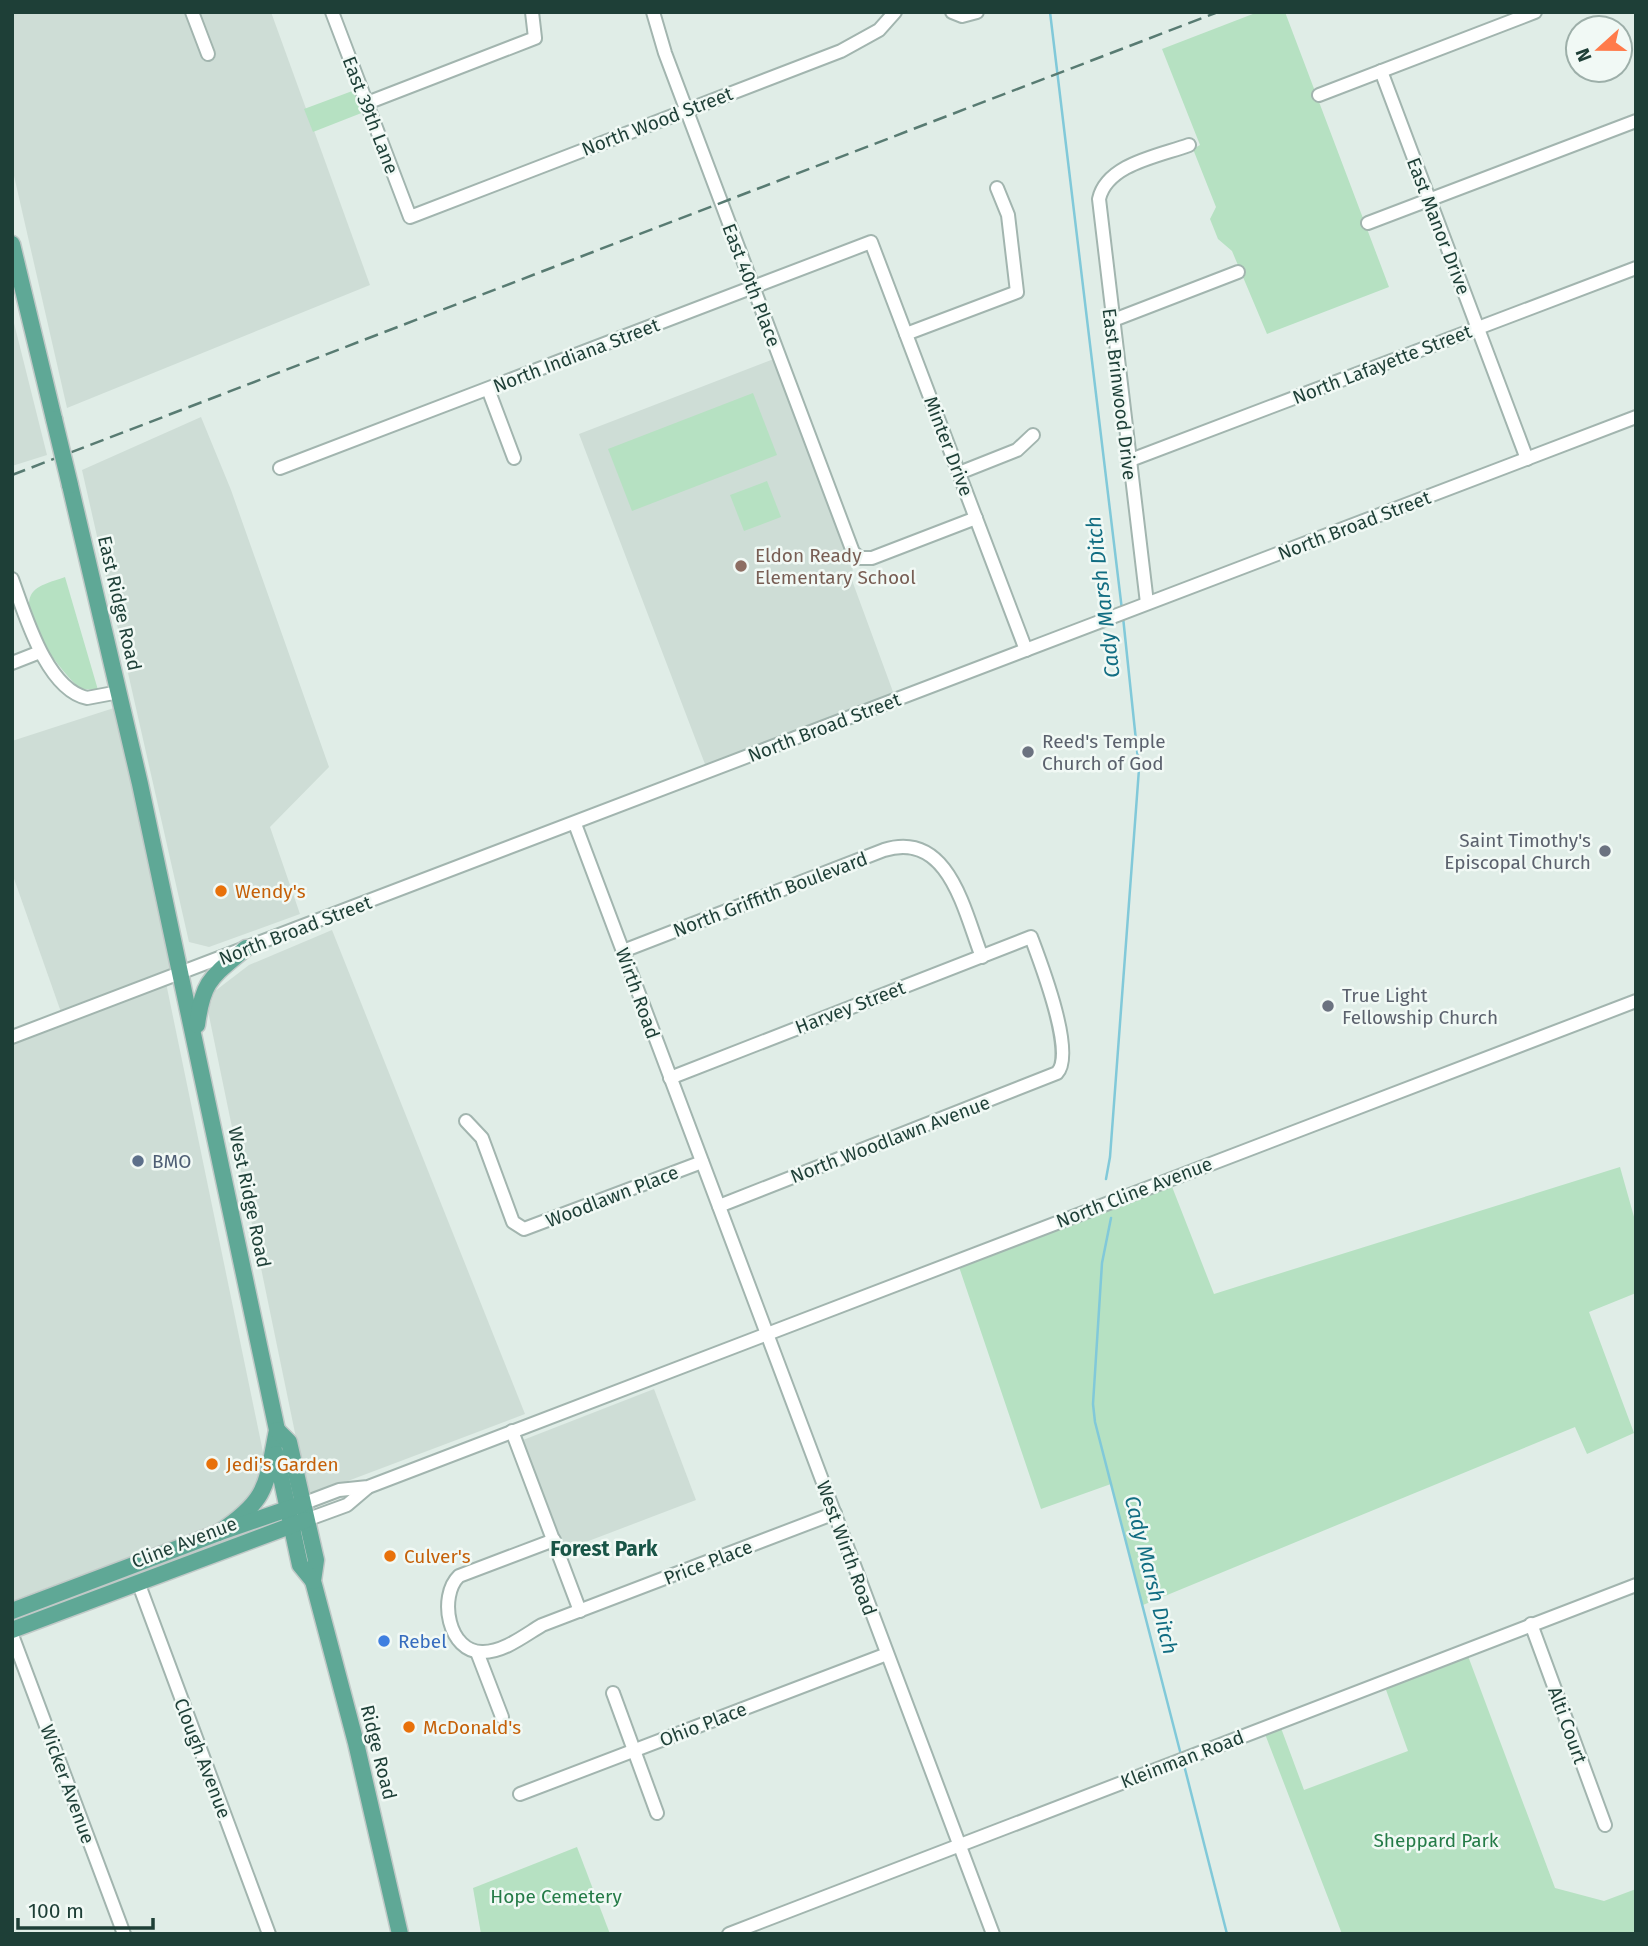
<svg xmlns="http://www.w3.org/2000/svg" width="1648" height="1946" font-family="'Fira Sans',sans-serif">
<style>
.built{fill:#ceddd6}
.green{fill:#b6e1c2}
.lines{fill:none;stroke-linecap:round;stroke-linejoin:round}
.stream{stroke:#81c9d9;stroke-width:2.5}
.minor-casing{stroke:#a2b5af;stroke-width:16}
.major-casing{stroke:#c0c9c7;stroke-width:19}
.minor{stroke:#fff;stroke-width:12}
.major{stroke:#5fa896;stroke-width:16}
.rail{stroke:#587b72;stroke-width:2.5;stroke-dasharray:14 7;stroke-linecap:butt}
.major-bridge-casing{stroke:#c0c9c7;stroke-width:19;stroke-linecap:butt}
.major-bridge{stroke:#5fa896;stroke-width:16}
.education-dot{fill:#8d6e63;stroke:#f1f9f5;stroke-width:2.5}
.worship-dot{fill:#6b7280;stroke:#f1f9f5;stroke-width:2.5}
.food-dot{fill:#e8710a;stroke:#f1f9f5;stroke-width:2.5}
.service-dot{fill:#5c6f8a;stroke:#f1f9f5;stroke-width:2.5}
.shop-dot{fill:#3f7fe0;stroke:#f1f9f5;stroke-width:2.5}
.labels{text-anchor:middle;stroke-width:5;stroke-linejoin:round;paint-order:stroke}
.street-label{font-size:19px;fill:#1e3f37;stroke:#f1f9f5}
.education-label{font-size:19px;fill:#785e54;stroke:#f1f9f5;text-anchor:start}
.worship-label{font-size:19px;fill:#5b616d;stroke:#f1f9f5;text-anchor:start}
.food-label{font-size:19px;fill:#c56008;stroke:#f1f9f5;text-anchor:start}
.service-label{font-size:19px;fill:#4e5e75;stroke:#f1f9f5;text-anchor:start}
.shop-label{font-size:19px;fill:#366cbe;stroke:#f1f9f5;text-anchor:start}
.park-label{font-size:19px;fill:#247b47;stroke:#f1f9f5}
.water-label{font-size:21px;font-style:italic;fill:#116d82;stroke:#f1f9f5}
.neighbourhood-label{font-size:21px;font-weight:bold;fill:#185446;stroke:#f1f9f5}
</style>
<rect width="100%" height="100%" fill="#e0ede7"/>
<g class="built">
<path d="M12 12H271L370 285 67 408 12 167Z"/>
<path d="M12 315 47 455 12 466Z"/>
<path d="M779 357 852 548 853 583 896 700 708 772 579 434Z"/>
<path d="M201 417 231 490 329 767 270 827 300 914 209 947 189 942 82 470Z"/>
<path d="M120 706 178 971 62 1015 12 873V741Z"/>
<path d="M332 930 525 1414 308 1496 208 1011 215 991 249 965Z"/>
<path d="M165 978 264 1457 258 1494 223 1522 12 1601V1038Z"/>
<path d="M654 1389 696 1500 565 1550 523 1440Z"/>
</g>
<g class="green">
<path d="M1258 12H1285L1389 287 1267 334 1232 251 1218 239 1210 219 1216 207 1193 149 1200 145 1162 49Z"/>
<path d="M355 90 364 112 313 132 304 109Z"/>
<path d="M753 393 777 455 632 511 608 449Z"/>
<path d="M767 481 781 517 744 531 730 495Z"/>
<path d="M65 577 98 690 81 689C63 675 19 617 31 595 37 584 55 581 65 577Z"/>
<path d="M1620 1167 1636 1224V1293L1589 1312 1634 1433 1587 1454 1575 1427 1143 1605 1111 1484 1041 1509 957 1261 1169 1179 1214 1294Z"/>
<path d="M1468 1656 1555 1888 1604 1901 1636 1889V1934H1342L1265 1734 1281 1728 1304 1790 1408 1751 1385 1687Z"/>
<path d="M577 1847 610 1934H481L473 1888Z"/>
</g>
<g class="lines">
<g class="stream">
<path d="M1050 12 1122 610"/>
<path d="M1106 1179 1110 1157 1139 769 1123 617"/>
<path d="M1111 1218 1102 1263 1093 1404 1095 1422 1181 1755"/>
<path d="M1184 1765 1227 1934"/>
</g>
<g class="minor-casing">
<g id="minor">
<path d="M192 12 208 54"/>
<path d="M332 12 410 217 841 51 879 30 895 12"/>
<path d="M653 12 665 53 853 552 860 558H872L976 518"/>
<path d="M952 12 962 16 977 12"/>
<path d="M1381 71 1527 459"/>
<path d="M1319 95 1535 12"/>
<path d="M367 103 535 38 532 12"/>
<path d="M1368 223 1636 121"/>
<path d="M1111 321 1238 272"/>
<path d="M906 334 1017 292 1008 215 997 188"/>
<path d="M488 389 514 458"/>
<path d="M1128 461 1636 268"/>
<path d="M280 468 871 242 1026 650"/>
<path d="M959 473 1017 450 1033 435"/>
<path d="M12 579C25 614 46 689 87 698L119 692"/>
<path d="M1147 603 1099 199C1107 164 1159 156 1189 145"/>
<path d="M12 663 40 652"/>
<path d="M575 824 993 1934"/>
<path d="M623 951 884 850C949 830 964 911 982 957"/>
<path d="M12 1037 1636 417"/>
<path d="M670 1078 1031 937C1040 961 1076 1054 1057 1073L719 1206"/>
<path d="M466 1121 482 1138 513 1222 524 1229 702 1162"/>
<path d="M512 1431 580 1611"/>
<path d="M302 1504 339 1490 368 1487 1636 1001"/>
<path d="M306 1520 347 1505 367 1488"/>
<path d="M554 1540 459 1576C438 1596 448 1653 483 1652 504 1652 525 1635 542 1625L835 1513"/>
<path d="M138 1582 269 1934"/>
<path d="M1531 1624 1605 1825"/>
<path d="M12 1635 124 1934"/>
<path d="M477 1652 502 1717"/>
<path d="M613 1693 657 1813"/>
<path d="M520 1794 887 1654"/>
<path d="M729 1934 1636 1585"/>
</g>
</g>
<g class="major-casing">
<g id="major">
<path d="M12 244 54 419"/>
<path d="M70 485 140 784 277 1430C266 1486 268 1500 218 1533"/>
<path d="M197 1025C203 979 212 977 246 948"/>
<path d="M277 1430 289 1442 316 1560 313 1581 356 1743 400 1934"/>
<path d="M276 1454 300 1565 313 1581"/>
<path d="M12 1611 218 1533 302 1504"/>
<path d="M12 1630 306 1520"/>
</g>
</g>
<use href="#minor" class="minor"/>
<use href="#major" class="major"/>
<path class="rail" d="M12 475 1218 12"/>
<g class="major-bridge-casing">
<path id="major-bridge" d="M54 419 70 485"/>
</g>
<use href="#major-bridge" class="major-bridge"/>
</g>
<circle class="education-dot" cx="741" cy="566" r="7"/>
<g class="worship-dot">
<circle cx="1028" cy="752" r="7"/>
<circle cx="1605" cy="851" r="7"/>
<circle cx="1328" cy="1006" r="7"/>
</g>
<g class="food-dot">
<circle cx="221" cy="891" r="7"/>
<circle cx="212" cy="1464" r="7"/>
<circle cx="390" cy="1556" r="7"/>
<circle cx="409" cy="1727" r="7"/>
</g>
<circle class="service-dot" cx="138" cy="1161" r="7"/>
<circle class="shop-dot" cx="384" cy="1641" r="7"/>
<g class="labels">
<g class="street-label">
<text transform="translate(371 115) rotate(69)" y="7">East 39th Lane</text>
<text transform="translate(657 121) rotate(-21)" y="7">North Wood Street</text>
<text transform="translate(1439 226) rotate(69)" y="7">East Manor Drive</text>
<text transform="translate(752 285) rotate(69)" y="7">East 40th Place</text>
<text transform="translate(576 355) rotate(-21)" y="7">North Indiana Street</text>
<text transform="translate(1382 364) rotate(-21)" y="7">North Lafayette Street</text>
<text transform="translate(1120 394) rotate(83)" y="7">East Brinwood Drive</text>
<text transform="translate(949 446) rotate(69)" y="7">Minter Drive</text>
<text transform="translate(1354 525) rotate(-21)" y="7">North Broad Street</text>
<text transform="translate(120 603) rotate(77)" y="7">East Ridge Road</text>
<text transform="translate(824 727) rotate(-21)" y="7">North Broad Street</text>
<text transform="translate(770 894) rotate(-21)" y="7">North Griffith Boulevard</text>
<text transform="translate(295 930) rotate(-21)" y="7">North Broad Street</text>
<text transform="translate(638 993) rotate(70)" y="7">Wirth Road</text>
<text transform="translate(850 1007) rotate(-21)" y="7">Harvey Street</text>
<text transform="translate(890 1139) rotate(-21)" y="7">North Woodlawn Avenue</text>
<text transform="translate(1134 1192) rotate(-21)" y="7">North Cline Avenue</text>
<text transform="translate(612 1196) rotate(-21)" y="7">Woodlawn Place</text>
<text transform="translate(250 1197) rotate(78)" y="7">West Ridge Road</text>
<text transform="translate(184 1542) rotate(-21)" y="7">Cline Avenue</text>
<text transform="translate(847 1548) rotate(70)" y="7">West Wirth Road</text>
<text transform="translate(708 1562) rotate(-21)" y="7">Price Place</text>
<text transform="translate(703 1724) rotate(-21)" y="7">Ohio Place</text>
<text transform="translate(1568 1725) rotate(70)" y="7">Alti Court</text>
<text transform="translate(379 1752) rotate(76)" y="7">Ridge Road</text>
<text transform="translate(203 1758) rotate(69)" y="7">Clough Avenue</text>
<text transform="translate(1182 1759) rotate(-21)" y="7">Kleinman Road</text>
<text transform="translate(68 1784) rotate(70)" y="7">Wicker Avenue</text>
</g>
<g class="education-label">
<text x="755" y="562">Eldon Ready<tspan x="755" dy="22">Elementary School</tspan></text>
</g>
<g class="worship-label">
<text x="1042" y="748">Reed's Temple<tspan x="1042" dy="22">Church of God</tspan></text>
<text x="1591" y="847" text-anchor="end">Saint Timothy's<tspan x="1591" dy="22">Episcopal Church</tspan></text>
<text x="1342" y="1002">True Light<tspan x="1342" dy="22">Fellowship Church</tspan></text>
</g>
<g class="food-label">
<text x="235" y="898">Wendy's</text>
<text x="226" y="1471">Jedi's Garden</text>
<text x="404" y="1563">Culver's</text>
<text x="423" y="1734">McDonald's</text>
</g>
<g class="service-label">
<text x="152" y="1168">BMO</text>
</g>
<g class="shop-label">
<text x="398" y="1648">Rebel</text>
</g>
<g class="park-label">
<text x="1436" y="1847">Sheppard Park</text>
<text x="556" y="1903">Hope Cemetery</text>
</g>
<g class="water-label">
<text transform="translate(1103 597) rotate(-97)" y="7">Cady Marsh Ditch</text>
<text transform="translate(1151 1575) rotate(76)" y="7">Cady Marsh Ditch</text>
</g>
<g class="neighbourhood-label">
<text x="604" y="1556">Forest Park</text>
</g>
</g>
<rect width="1648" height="1946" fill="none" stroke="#1e3f37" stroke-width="28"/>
<g transform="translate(1599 49) rotate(249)"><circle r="33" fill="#f1f9f5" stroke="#9dafa9" stroke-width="2"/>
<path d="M0-5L12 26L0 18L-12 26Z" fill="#ff7b4b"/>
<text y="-10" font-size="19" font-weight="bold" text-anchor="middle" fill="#1e3f37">N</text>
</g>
<path d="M18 1918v10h135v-10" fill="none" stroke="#1e3f37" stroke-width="3.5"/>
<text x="28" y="1918" font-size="21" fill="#1e3f37" stroke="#f1f9f5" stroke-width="5" paint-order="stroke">100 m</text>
</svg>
